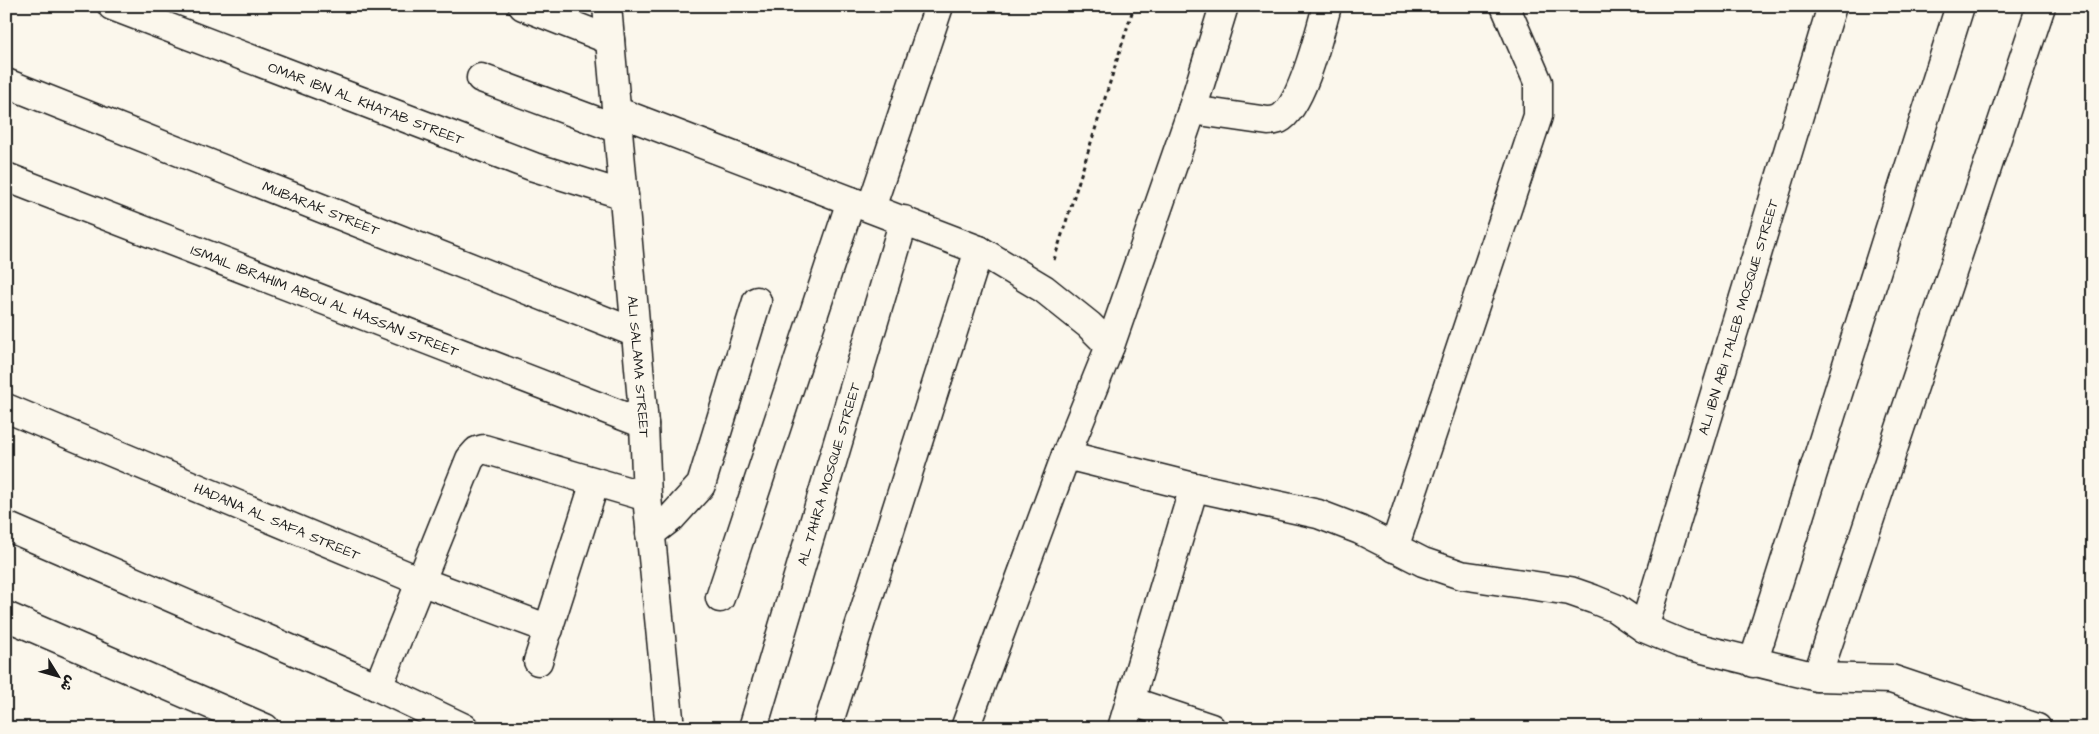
<svg xmlns="http://www.w3.org/2000/svg" width="2099" height="734" font-family="'Architects Daughter','Playpen Sans Arabic',sans-serif">
<style>
.lines{fill:none;stroke-linecap:round;stroke-linejoin:round}
.minor-casing{stroke:#1c1c1c;stroke-width:31}
.path{stroke:#1c1c1c;stroke-width:3;stroke-dasharray:4 4;stroke-linecap:butt}
.minor{stroke:#fbf7ec;stroke-width:28}
.labels{text-anchor:middle;stroke-width:4;stroke-linejoin:round;paint-order:stroke}
.street-label{font-size:14px;fill:#1c1c1c;stroke:#fbf7ec}
</style>
<rect width="100%" height="100%" fill="#fbf7ec"/>
<filter id="ink" filterUnits="userSpaceOnUse"><feTurbulence type="fractalNoise" baseFrequency=".02" numOctaves="2"/><feDisplacementMap in="SourceGraphic" scale="10" xChannelSelector="R" yChannelSelector="G"/><feConvolveMatrix kernelMatrix="1 2 1 2 8 2 1 2 1" color-interpolation-filters="sRGB"/></filter>
<g filter="url(#ink)">
<g class="lines">
<g class="minor-casing">
<g id="minor">
<path id="s1" d="M112 6 534 167 624 195"/>
<path d="M523 6 610 40"/>
<path id="s2" d="M607 6 644 424 647 497 670 728"/>
<path d="M481 78 618 129"/>
<path id="s3" d="M6 83 636 333"/>
<path d="M1192 110 1268 121C1271 121 1276 120 1279 119 1302 107 1320 31 1327 6"/>
<path d="M616 111 979 250 1044 289 1089 325 1110 346"/>
<path id="s4" d="M6 177 644 424"/>
<path d="M871 208 939 6"/>
<path id="s5" d="M6 408 420 581 549 629"/>
<path d="M1066 455 1194 487 1318 514 1360 530 1423 562 1461 575 1570 591 1593 599 1615 608 1644 628 1682 644 1817 677 1891 679 2037 728"/>
<path d="M6 526 378 687 464 728"/>
<path d="M650 534 672 517 701 485 757 301"/>
<path d="M1394 548 1538 116V82L1505 6"/>
<path d="M720 598 851 201"/>
<path d="M6 616 265 728"/>
<path id="s6" d="M1644 628 1832 6"/>
<path d="M538 661 595 482"/>
<path d="M1753 663 1960 6"/>
<path d="M1817 677 2041 6"/>
<path d="M378 687 470 459 477 451 484 449 647 497"/>
<path d="M1130 701 1211 728"/>
<path id="s7" d="M753 728 904 220"/>
<path d="M827 728 979 250"/>
<path d="M965 728 1066 455 1110 346 1192 110 1224 6"/>
<path d="M1122 728 1194 487"/>
</g>
</g>
<path class="path" d="M1054 260 1134 6"/>
<use href="#minor" class="minor"/>
</g>
</g>
<g class="labels">
<g class="street-label">
<text dy="5" stroke="none"><textPath href="#s1" startOffset="272">OMAR IBN AL KHATAB STREET</textPath></text>
<text dy="5" stroke="none"><textPath href="#s3" startOffset="339">MUBARAK STREET</textPath></text>
<text dy="5" stroke="none"><textPath href="#s4" startOffset="342">ISMAIL IBRAHIM ABOU AL HASSAN STREET</textPath></text>
<text dy="5" stroke="none"><textPath href="#s6" startOffset="325">ALI IBN ABI TALEB MOSQUE STREET</textPath></text>
<text dy="5" stroke="none"><textPath href="#s2" startOffset="362">ALI SALAMA STREET</textPath></text>
<text dy="5" stroke="none"><textPath href="#s7" startOffset="265">AL TAHRA MOSQUE STREET</textPath></text>
<text dy="5" stroke="none"><textPath href="#s5" startOffset="294">HADANA AL SAFA STREET</textPath></text>
</g>
</g>
<rect width="2099" height="734" fill="none" stroke="#fbf7ec" stroke-width="25"/>
<rect x="12" y="12" width="2074" height="709" fill="none" stroke="#1c1c1c" stroke-width="2" filter="url(#ink)"/>
<g transform="translate(58 676) rotate(127)" stroke="#fbf7ec" stroke-width="4" paint-order="stroke">
<path d="M0-4L9 19L0 12L-9 19Z" fill="#1c1c1c"/>
<text y="-8" font-size="14" font-weight="bold" text-anchor="middle" fill="#1c1c1c">ش</text>
</g>
</svg>
